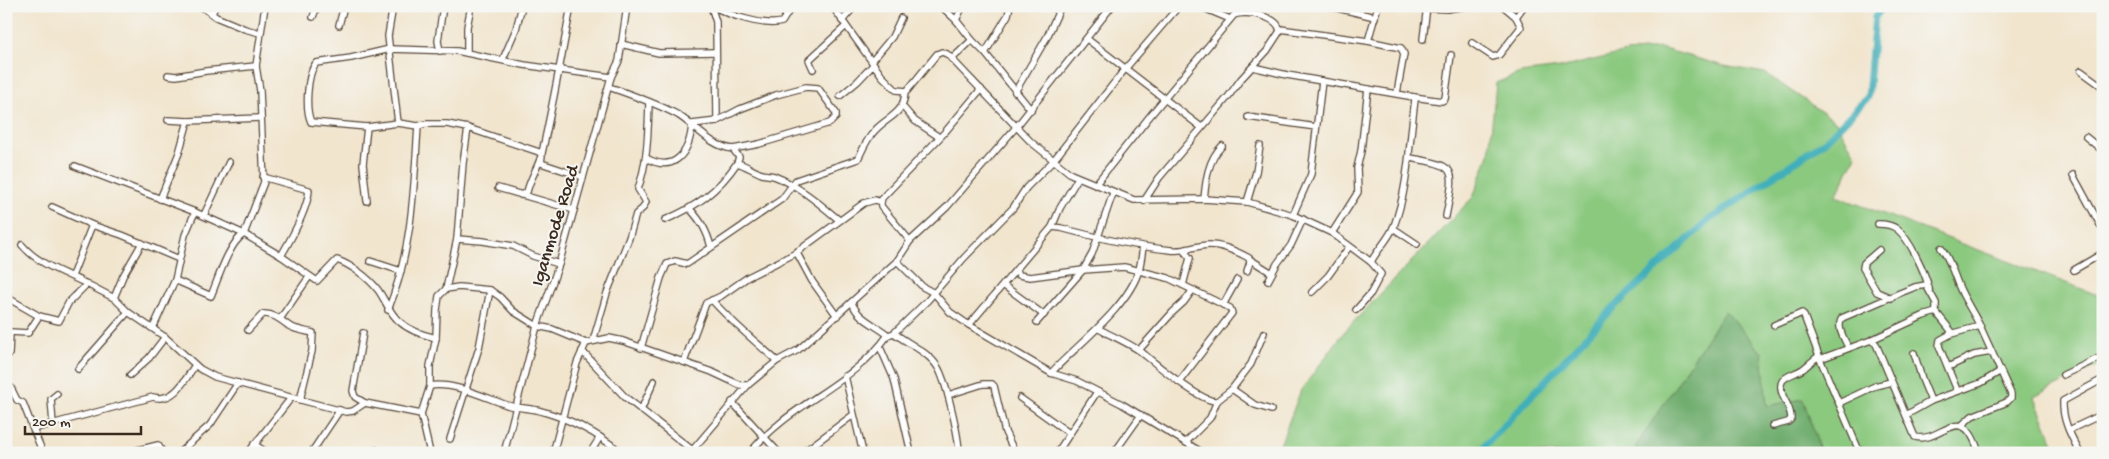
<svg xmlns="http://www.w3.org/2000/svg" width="2109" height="459" font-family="'Gochi Hand',sans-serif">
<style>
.green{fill:#8bc97f;stroke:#637a4e}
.forest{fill:#70ad6e;stroke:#566c46}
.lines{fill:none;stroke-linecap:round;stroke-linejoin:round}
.river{stroke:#3fafba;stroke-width:7}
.minor-casing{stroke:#564638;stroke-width:8}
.minor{stroke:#fff;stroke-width:5.5}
.labels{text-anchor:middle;stroke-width:4;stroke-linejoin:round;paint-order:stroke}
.street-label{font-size:19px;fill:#3b2a1e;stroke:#f6f6f2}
</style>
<rect width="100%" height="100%" fill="#f6f6f2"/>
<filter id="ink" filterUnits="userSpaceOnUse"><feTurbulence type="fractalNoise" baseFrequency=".02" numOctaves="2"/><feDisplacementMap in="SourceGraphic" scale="10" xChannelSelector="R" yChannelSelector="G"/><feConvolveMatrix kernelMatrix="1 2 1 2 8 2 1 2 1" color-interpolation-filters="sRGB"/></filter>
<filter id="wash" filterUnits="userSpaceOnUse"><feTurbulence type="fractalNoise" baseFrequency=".0096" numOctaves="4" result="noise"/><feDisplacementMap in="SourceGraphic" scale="20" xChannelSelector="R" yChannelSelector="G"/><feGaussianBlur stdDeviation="1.12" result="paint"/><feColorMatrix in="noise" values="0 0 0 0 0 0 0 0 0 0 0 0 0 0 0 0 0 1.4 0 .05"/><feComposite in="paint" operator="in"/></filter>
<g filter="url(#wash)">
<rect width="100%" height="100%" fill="#f1e5ce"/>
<path class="green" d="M1660 48 1724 66 1765 73 1835 121 1856 156 1836 196 2103 297V363L2034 397 2058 453H1821L1803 399 1767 406 1762 353 1725 311 1636 446 1638 453H1277L1301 390 1345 331 1473 197 1489 155 1496 83 1520 73 1560 68 1627 52Z"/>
<path class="forest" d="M1725 311 1762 353 1767 406 1803 399 1821 453H1638L1636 446Z"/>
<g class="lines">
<path class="river" d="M1483 453 1482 449 1614 307 1709 220 1824 142 1868 97 1875 17 1884 6"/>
</g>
</g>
<g filter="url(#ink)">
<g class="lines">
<g class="minor-casing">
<g id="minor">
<path d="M201 6 212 14"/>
<path d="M215 6 212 14 216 17 245 29 260 33"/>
<path d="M393 6 388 36 398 123"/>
<path d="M711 6 716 22 717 121"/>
<path d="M713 6C728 15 765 27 782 22L792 6"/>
<path d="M832 6 882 76 896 90 907 91 937 54 942 52 947 54 1031 142 1071 174 1134 200 1204 199 1247 202 1293 215 1332 233 1371 262 1381 274 1371 293 1356 310"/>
<path d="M941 6 956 20"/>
<path d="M963 6 956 20 972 40 985 53 1031 110"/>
<path d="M1199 6 1230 19"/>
<path d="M1329 6 1375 17"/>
<path d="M1427 8 1447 9 1466 6"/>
<path d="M313 17 317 6"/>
<path d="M1516 17 1524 6"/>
<path d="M842 21 855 6"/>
<path d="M339 25 344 6"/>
<path d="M1280 29 1368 41 1401 48 1404 54 1397 93"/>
<path d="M1087 39 1201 127"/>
<path d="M1423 39 1427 6"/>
<path d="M1368 41 1378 6"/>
<path d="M1472 43 1493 57 1499 55 1521 27 1516 17 1503 6"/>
<path d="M621 44 659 53 715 52"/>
<path d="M440 51 438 41 443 6"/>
<path d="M467 53V27L471 6"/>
<path d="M985 53 1008 15 1010 6"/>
<path d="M953 58 972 40"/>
<path d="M503 59 516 29 522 6"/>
<path d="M872 61 892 37 901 18"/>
<path d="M1253 67 1287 75 1414 97 1415 100C1409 142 1409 186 1394 226 1389 239 1377 250 1371 262"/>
<path d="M813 69 809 60 846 26"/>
<path d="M2081 71 2103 87"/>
<path d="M168 75 176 76 206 71 256 66"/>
<path d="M609 87C632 95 656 103 678 115 697 127 710 146 733 149L739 157 737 163C746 165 753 171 762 174 766 175 770 175 774 176 798 185 820 204 839 220"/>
<path d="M1015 92 1047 37 1061 6"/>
<path d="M840 96 857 82 874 64"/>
<path d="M1414 97 1442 101 1445 99 1451 55"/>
<path d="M902 106 915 121 939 137"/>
<path d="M1248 117 1316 127"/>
<path d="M168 120 188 121 260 118"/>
<path d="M367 127 311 122C305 109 307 74 316 63L351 58 390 49 457 51 524 65 611 77"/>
<path d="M2086 137 2103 151"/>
<path d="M646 158C675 174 690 152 692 124L717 121 740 109 776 95 806 87 818 88 836 113V117L830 123 759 144 733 149"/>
<path d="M1410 158C1459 166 1455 168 1446 216"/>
<path d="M75 166 195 212 244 234 281 256 317 281 337 260C351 265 368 277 378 290 386 301 389 313 400 322 410 331 423 335 436 338"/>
<path d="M2073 175 2103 230"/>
<path d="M263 177 309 190C308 209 291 239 281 256"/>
<path d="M1095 185 1150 116 1234 15C1246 10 1278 16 1280 31L1267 51 1241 79 1228 97 1159 178 1144 201"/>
<path d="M498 188 574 210"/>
<path d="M521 195 527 192C530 178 539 166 542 153 553 104 562 55 571 6"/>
<path d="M160 199 179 153 188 121"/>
<path d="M1204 199C1206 179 1208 160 1222 146"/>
<path d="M367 201 363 164 367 127 398 123 418 126 425 124H447L468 128 539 152 542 155 541 163 583 177"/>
<path d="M881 202V206L910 241"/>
<path d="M1247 202 1256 172 1260 146"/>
<path d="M52 207 92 225 122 235 179 259"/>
<path d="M690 209C701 221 707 231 711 247"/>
<path d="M204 215 229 162"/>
<path d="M1293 215 1311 174 1322 81"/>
<path d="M665 220C696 207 718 191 737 163"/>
<path d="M1878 224C1885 224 1892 225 1897 229 1910 239 1925 273 1929 288"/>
<path d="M1052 227 1060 208 1078 178"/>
<path d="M1393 228 1417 244"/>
<path d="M1332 233 1358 192 1357 168 1361 151 1368 89"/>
<path d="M457 239 483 241 513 246 533 256 559 264"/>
<path d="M1941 248C1951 260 1954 277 1961 291 1966 302 1974 314 1980 326"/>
<path d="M1879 250 1864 263 1863 268 1877 292 1891 298"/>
<path d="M798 251V255L812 281 837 316"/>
<path d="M1251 260 1272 273"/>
<path d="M370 261 401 271"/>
<path d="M897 261 923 287 934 293 950 312 969 325 1051 373 1077 381 1122 404 1203 453"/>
<path d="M1017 270 1019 275 1030 277 1083 270 1124 267 1168 278 1230 308 1232 313 1179 382"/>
<path d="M2074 270 2103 253"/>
<path d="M72 276 92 225"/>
<path d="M175 280 211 296C218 279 229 243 244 234L264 182 260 91 256 66 265 6"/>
<path d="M1268 281 1277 264 1291 245 1303 219"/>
<path d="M87 284 114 298 128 312 165 337 200 369 215 377 346 412 353 411 365 403 421 414"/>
<path d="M1003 285 1044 315"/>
<path d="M1183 285 1190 258 1184 251"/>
<path d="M446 289 459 287 490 290 500 297 513 311 537 326 552 329 586 343 609 338 623 341 712 372 740 385H748"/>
<path d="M1312 292 1328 276 1349 247"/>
<path d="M6 297 39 316"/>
<path d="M114 298 123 276 142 243"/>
<path d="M712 300C731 322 755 341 777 361"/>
<path d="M852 303C859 320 875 324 888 335L894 333C907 343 928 352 937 366 946 379 959 437 959 453"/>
<path d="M1223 305 1237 280"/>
<path d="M388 310C412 252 414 188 418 126"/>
<path d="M280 319 309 277"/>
<path d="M1037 322 1083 270 1092 254 1113 193"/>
<path d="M969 325 1052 227 1061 228C1098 238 1133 246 1171 250 1185 252 1196 245 1209 245 1221 245 1238 252 1249 258L1250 262 1247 271"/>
<path d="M1774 325 1802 313 1804 316 1819 356"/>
<path d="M153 328 175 280 185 235 195 212"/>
<path d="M1099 329C1112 336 1127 342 1140 351 1154 362 1201 403 1217 401"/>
<path d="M248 330 263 314C273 313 281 320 289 326 296 330 305 331 313 333L312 351 300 400"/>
<path d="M363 333 353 391 355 397 365 403"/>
<path d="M894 333 928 300 964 258 1013 208 1026 188 1053 161 1125 69 1179 6"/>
<path d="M1951 334 1980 326 2011 394V398L2007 402 1972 416 1961 426"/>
<path d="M1871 340 1923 316 1936 312"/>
<path d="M593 341 607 293 629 238 636 214 643 208 646 202 638 189C648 161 648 132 649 102"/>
<path d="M880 347 894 379 911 453"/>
<path d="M1848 347C1844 338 1836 327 1842 318L1900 293 1915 287 1926 285 1936 303V312L1952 332 1951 334 1940 340 1939 346 1957 390"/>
<path d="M641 348 661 278 667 264 675 261 687 264 782 199 796 180 858 159C862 151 866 141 872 134 884 117 904 117 905 92"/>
<path d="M1139 350 1173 312 1184 302 1192 291"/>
<path d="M582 351 625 397 692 450"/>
<path d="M1914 353 1922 379 1931 401"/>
<path d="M9 354 10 332 28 333 39 316 59 321 69 302 87 284C65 273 39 265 22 245"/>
<path d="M1820 359 1860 453"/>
<path d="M684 362 706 303 721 296 748 277 794 254 864 203 875 200 881 202 882 198 945 132 981 89"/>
<path d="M1948 367 1974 355 1991 352"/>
<path d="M78 369 128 312"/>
<path d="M1051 373C1078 344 1128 307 1139 270 1141 262 1142 254 1143 247"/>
<path d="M130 375 149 358 165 337"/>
<path d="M2063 375 2103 356"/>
<path d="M845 376 863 453"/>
<path d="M430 386C453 382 484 397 507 405 517 408 527 408 537 410 569 418 596 432 622 453"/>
<path d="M11 388 17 400 23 403 33 429 153 397C174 403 185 380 195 365"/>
<path d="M1232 389 1255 405 1271 410"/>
<path d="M948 395 983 384H992L994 386 1005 432 1015 453"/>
<path d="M1020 398 1069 433"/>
<path d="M732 402 779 453"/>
<path d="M1839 403 1875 386 1891 382"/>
<path d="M641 410 654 381"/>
<path d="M1906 415 1931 401 1981 383 1999 372"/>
<path d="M53 424 51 399 57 394"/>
<path d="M1773 426 1788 422 1791 419C1791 409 1787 405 1783 396 1775 376 1790 377 1803 369 1808 365 1813 360 1819 356L1820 359 1871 340 1876 344 1915 437C1942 444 1962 398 1979 453"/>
<path d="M33 429 43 453"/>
<path d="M2069 430 2103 414"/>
<path d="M450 439 479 348 490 290"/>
<path d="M1186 442 1210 418 1217 401 1232 389 1251 364 1264 333"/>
<path d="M254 444 267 453"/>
<path d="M376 450V453"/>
<path d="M126 453 158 445 163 453"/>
<path d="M179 453 210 425 238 383"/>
<path d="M248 453 291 398"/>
<path d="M311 453 340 410"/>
<path d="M430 453 421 414 430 386V366L436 338 437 310 439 296 446 289 457 239 463 163 468 128"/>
<path d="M504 453 537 326 559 264 611 77 619 61 627 6"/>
<path d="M553 453 577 363 586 343"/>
<path d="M590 453 600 437"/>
<path d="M690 453 748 385 777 361 798 350 897 261 910 241 947 207 1017 126 1112 6"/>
<path d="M750 453C788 404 853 385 888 335"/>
<path d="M800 453 809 448 853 415"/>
<path d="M1057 453 1097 392"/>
<path d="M1114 453 1141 415"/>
<path d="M2080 453C2071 436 2062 420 2063 401L2103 379"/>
<path d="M2102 453H2103"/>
</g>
</g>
<use href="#minor" class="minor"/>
</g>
</g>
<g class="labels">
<g class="street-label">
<text transform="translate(553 225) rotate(-73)" y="7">Iganmode Road</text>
</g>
</g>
<rect width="2109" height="459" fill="none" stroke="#f6f6f2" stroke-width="25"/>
<path d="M25 426v8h116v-8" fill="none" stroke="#3b2a1e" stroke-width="2.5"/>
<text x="32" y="426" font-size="15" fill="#3b2a1e" stroke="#f6f6f2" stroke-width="4" paint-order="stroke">200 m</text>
</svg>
